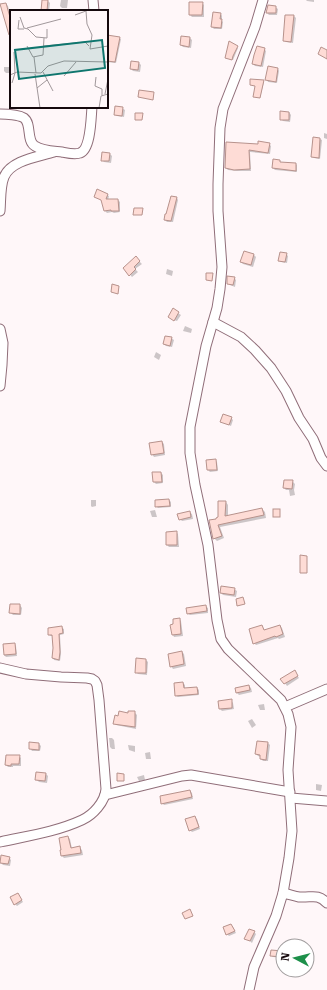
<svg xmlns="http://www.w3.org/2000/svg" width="327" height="990" font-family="'Roboto Serif',serif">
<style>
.shadow{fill:#0003}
.building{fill:#fedcd6;stroke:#b7928c}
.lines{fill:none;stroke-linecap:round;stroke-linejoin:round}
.street-casing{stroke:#906e79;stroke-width:11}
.street{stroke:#fff;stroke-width:9}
.inset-road{fill:none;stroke:#a1989b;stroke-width:1}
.view{fill:#0f766e;fill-opacity:0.15;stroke:#0f766e;stroke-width:2}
.inset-edge{fill:none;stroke:#15090d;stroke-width:2}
</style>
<rect width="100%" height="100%" fill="#fff7f9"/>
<g class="shadow">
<path d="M61 0H68L67 8H62L60 6Z"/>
<path d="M306 0H314V2L307 1Z"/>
<path d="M48 1 50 3 49 11H42Z"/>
<path d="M202 3 204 5V17H192L190 15Z"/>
<path d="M6 4 8 6 11 18V33Z"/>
<path d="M275 7 278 9 277 15H269L267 13Z"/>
<path d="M221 14 222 16V21L223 22 222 29H214L212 27Z"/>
<path d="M286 16H294L296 18 293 43 286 42 284 40Z"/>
<path d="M107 36 119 38 121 39 116 63 107 62Z"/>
<path d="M182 37 190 38 192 40 191 48 183 47 181 45Z"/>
<path d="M229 43 238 48 233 60 226 58Z"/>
<path d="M264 49 266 51 263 67 255 66 253 64Z"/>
<path d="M139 63 141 65 140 72 133 71 131 69Z"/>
<path d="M4 67H11V73H6L4 71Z"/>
<path d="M278 69 279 71 277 83 268 82 267 80Z"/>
<path d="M263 81 264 82 260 98 255 97 256 86Z"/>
<path d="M122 108 125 110 124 117 117 116 115 114Z"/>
<path d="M289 112 291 115 290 122 283 121 281 119Z"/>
<path d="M324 133 327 134V139L324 138Z"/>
<path d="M320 139 322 140 320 159 314 158 312 157Z"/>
<path d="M226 143 259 145 269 144 271 146 270 154 250 152 251 171H237L228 170 226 168Z"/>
<path d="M110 154 112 156 111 163 104 162 102 160Z"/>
<path d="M280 161 281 163 296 164 297 165V172L275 170 273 168Z"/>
<path d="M107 195 109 196 108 200H118L120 202V212L114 213 112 212 107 213 105 211 103 200Z"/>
<path d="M177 198 178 200 173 222H167L165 220Z"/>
<path d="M286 254 288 256 287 263 281 262 279 260Z"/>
<path d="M254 255 256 257 253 267 243 264 241 262Z"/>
<path d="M136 258 142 264 135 269 138 272 132 277 124 268Z"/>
<path d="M167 269 173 271 172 276 166 274Z"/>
<path d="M234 278 236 280 235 287 230 285 228 283Z"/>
<path d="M173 310 181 315 177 321 171 319Z"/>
<path d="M185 326 192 329 191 333 183 331Z"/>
<path d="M171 338 174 340 172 347 166 346 164 344Z"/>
<path d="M156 352 161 355 159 360 154 357Z"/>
<path d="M231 418 233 420 231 426 224 423 222 421Z"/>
<path d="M162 442 164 444 165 455 154 457 152 454Z"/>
<path d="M215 460 217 462 218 471 210 472 208 470Z"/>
<path d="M161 473 163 475V483L156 484 154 482Z"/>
<path d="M292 481 295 484 294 490 295 495 290 496 289 490H286L284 488Z"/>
<path d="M91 500H96V506L92 507 91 506Z"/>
<path d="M169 500 171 502V507L158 508 156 506Z"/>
<path d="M226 502 228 505V516L262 509 265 512 266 518 220 527 224 538 217 541 214 538 219 518Z"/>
<path d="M155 510 157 517H152L150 511Z"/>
<path d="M189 512 192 514 193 519 182 521 180 519Z"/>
<path d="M176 532 178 534 179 547H169L167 545V533Z"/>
<path d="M234 589 237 591 236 597 223 595 221 593Z"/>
<path d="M20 605 22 608 21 615H13L10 612Z"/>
<path d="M205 606 208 608V613L190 615 187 613Z"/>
<path d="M179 619 181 621 183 636 174 637 173 635 171 625Z"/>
<path d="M262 626 265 631 280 626 282 628 285 637 279 639 278 638 256 645 254 643Z"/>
<path d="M62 628 64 629V634L60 635 61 654 60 661 54 660 53 658 54 648 53 636H51L49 635Z"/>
<path d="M15 644 16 646 17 656 6 657 4 655Z"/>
<path d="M182 652 184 654 186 666 173 669 171 666Z"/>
<path d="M146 660 148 662 147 675 138 674 136 672Z"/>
<path d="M296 674 299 678 287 686 282 679Z"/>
<path d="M183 683 185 685V689L197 688 199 690V695L178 697 176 696Z"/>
<path d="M249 686 251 688 252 692 239 695 237 693 236 688Z"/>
<path d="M231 700 233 703 234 709 222 711 220 709Z"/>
<path d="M264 704 265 710H260L258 705Z"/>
<path d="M134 712 137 715 136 729 116 725 114 723Z"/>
<path d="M252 719 256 725 252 728 248 721Z"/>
<path d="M109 738H112L114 740 115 749H112L110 747Z"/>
<path d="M258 742 268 743 270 745 268 761H263L261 759V757L258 756 256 754Z"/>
<path d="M39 744 41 746 40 751H32L30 748Z"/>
<path d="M128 745 135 746V752L129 750Z"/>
<path d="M150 752 151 759H146L145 753Z"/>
<path d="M19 756 21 758V766H13V767H8L6 765Z"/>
<path d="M46 774 48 776 47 783 39 782 37 780Z"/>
<path d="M144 775 145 780 139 781 137 777Z"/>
<path d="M316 784 322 785 321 791 316 790Z"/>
<path d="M190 791 192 793 193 799 164 805 162 803Z"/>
<path d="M194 817 197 819 200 829 192 832 190 830Z"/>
<path d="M68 837 70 839 72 849 80 848 82 850 83 855 64 858 62 856 61 851Z"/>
<path d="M9 858 11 860 10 866 3 865 1 863Z"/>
<path d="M18 894 23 902 17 906 15 904Z"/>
<path d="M231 925 233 927 236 933 229 936 227 934Z"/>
<path d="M254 932 256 934 252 943 246 938Z"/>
<path d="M283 952V958L273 957 271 955Z"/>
</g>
<g class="building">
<path d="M42 0H48L47 11H41Z"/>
<path d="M189 2H203L202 15H189Z"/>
<path d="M6 3 11 21V35H9L0 4Z"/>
<path d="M268 5 276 6V13H266Z"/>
<path d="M213 12 221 13 220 19H222L221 28 211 27Z"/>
<path d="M285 15H294L291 42 283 41Z"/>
<path d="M107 35 120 37 115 62 107 61Z"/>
<path d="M181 36 190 37 189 47 180 45Z"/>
<path d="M229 41 238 46 233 56 232 60 225 58Z"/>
<path d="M257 46 265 48 261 66 252 64 254 55Z"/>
<path d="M321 47 327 50V59L318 54Z"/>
<path d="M131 61 139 62 138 70 130 69Z"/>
<path d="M268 66 278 68 276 82 265 80Z"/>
<path d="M250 79 264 80 260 98 253 97 255 86 250 85Z"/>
<path d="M139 90 154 92 153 100 138 97Z"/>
<path d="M115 106 123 107 122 116 114 115Z"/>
<path d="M280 111 289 112V120H280Z"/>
<path d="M135 113H143L142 120H135Z"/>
<path d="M313 137 320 138 319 158 311 157Z"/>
<path d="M258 141 270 143 268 153 249 150 250 169 234 170 225 168 226 142 258 144Z"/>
<path d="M102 152 110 153 109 161H101Z"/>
<path d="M273 159 280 160V162L296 163V171L272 168Z"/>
<path d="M97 189 108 194 106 199H118L119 211H111V210L104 211 101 200 94 197Z"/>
<path d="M171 196 177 197 171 221 164 220 165 214H166Z"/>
<path d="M134 208H143L142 215H133Z"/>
<path d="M244 251 254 254 251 265 240 262Z"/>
<path d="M280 252 287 253 285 262 278 261Z"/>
<path d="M136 256 140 261 134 267 136 269 129 276 123 268Z"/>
<path d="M206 273H213L212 281 206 280Z"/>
<path d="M227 276 235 277 233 285 227 284Z"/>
<path d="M112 284 119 286 118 294 111 292Z"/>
<path d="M173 308 179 312 174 321 168 317Z"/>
<path d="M165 336 172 337 170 346 163 344Z"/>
<path d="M223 414 232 417 229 425 220 422Z"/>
<path d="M162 441 164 453 151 455 149 443Z"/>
<path d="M216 459 217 470H207L206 460Z"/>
<path d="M152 472H161L162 482H153Z"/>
<path d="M284 480H293L292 489 283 488Z"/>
<path d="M169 499 170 506 155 507V500Z"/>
<path d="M218 501H226L225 516 262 508 264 515 218 525 222 536 213 539 209 520 216 519V518L218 517Z"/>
<rect x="273" y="509" width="7" height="8"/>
<path d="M190 511 191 517 179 520 177 514Z"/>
<path d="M177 531V545H166V532Z"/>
<path d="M300 555 307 556V573H300Z"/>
<path d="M221 586 235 588 234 595 220 593Z"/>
<path d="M243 597 245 604 237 606 236 599Z"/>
<path d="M10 604H20V614L9 613Z"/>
<path d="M206 605 207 611 187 614 186 608Z"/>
<path d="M180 618 181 634 172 635 170 625 173 624V619Z"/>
<path d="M262 625 264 630 280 625 283 634 276 637 275 636 253 644 249 629Z"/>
<path d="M62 626 63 633 59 634 60 652 59 660 52 658 53 648 52 635H48V628Z"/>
<path d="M15 643 16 654 4 655 3 644Z"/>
<path d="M182 651 184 664 170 667 168 654Z"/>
<path d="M136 658 146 659V673H135Z"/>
<path d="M295 670 298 676 284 684 280 679Z"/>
<path d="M183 682 184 688 197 687 198 694 175 696 174 683Z"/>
<path d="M249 685 250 690 236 693 235 688Z"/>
<path d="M232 699V708L219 709 218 701Z"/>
<path d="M119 711 128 713V711H135V727L113 724 115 715 118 716Z"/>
<path d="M257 741 268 742 266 760 260 759V755L255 754Z"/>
<path d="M29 742 39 743V750L29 749Z"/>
<path d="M6 755H20L19 764H11V766L5 765Z"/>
<path d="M36 772 46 773 45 781 35 780Z"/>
<path d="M117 773 124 774V781H117Z"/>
<path d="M190 790 192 797 161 804 160 796Z"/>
<path d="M195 816 199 827 189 831 185 819Z"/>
<path d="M68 836 71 848 80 846 81 853 61 856 60 850H61L59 838Z"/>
<path d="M1 855 10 857 8 864 0 863Z"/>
<path d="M18 893 22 900 14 905 10 897Z"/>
<path d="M190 909 193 916 185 919 182 913Z"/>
<path d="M231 924 235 931 226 935 223 927Z"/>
<path d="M249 929 255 931 250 941 244 939Z"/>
<path d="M271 950 283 951V957L270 956Z"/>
</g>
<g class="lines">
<g class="street-casing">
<g id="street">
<path d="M93 0 94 11"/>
<path d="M0 114C6 114 19 115 24 118 32 124 26 141 35 146 42 151 53 151 62 152 67 153 75 155 80 153 91 149 91 117 92 107"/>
<path d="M0 211C1 200 0 187 4 177 11 160 38 157 54 152"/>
<path d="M213 322 241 337 255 350 271 368 286 391 299 418 313 439 321 458 327 466"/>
<path d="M0 329 3 343 2 365 0 386"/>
<path d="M0 668 26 674 61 677 87 678 92 679 95 681 97 685 99 700 106 789C105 802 93 815 82 820 56 832 27 836 0 842"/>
<path d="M285 707 327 689"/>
<path d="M105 795 182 776 191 775 290 792"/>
<path d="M291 798 327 801"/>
<path d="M283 893C288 894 294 896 299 897 312 898 317 893 327 903"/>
<path d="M249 990 254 967 276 916 283 893 289 858 292 831 288 770 291 727 288 714 281 700 228 649 221 639 217 620 208 545 195 485 190 453V427L206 346 217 308 220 289 222 267 218 211V184L220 128 223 109 255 27 263 0"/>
</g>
</g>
<use href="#street" class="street"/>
</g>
<g transform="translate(10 10)">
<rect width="98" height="98" fill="#fff7f9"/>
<path class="inset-road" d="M65 5 76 1 77 14 82 25 80 39 98 36M10 7 14 18 18 19 26 27 37 28V19M9 10 8 19H14M17 18 51 9M17 36 23 47 33 45 34 28M34 36 75 32 79 36M24 47 26 63M33 62 43 81M25 64 30 98M0 65 7 62 31 63 38 56 54 51 98 52M54 66 66 52M86 67 85 76 92 79V85M2 73 5 63 4 42M27 78 37 70M95 84 98 69M89 98 91 86 98 84"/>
<path class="view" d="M92 30 95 58 9 69 5 40Z"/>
<rect width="98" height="98" class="inset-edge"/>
</g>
<g transform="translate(295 958) rotate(277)"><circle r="19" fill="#ffffff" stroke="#a19d9e"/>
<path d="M0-3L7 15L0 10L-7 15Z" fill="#1d904a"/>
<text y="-6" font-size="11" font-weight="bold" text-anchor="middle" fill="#15090d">N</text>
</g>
</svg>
